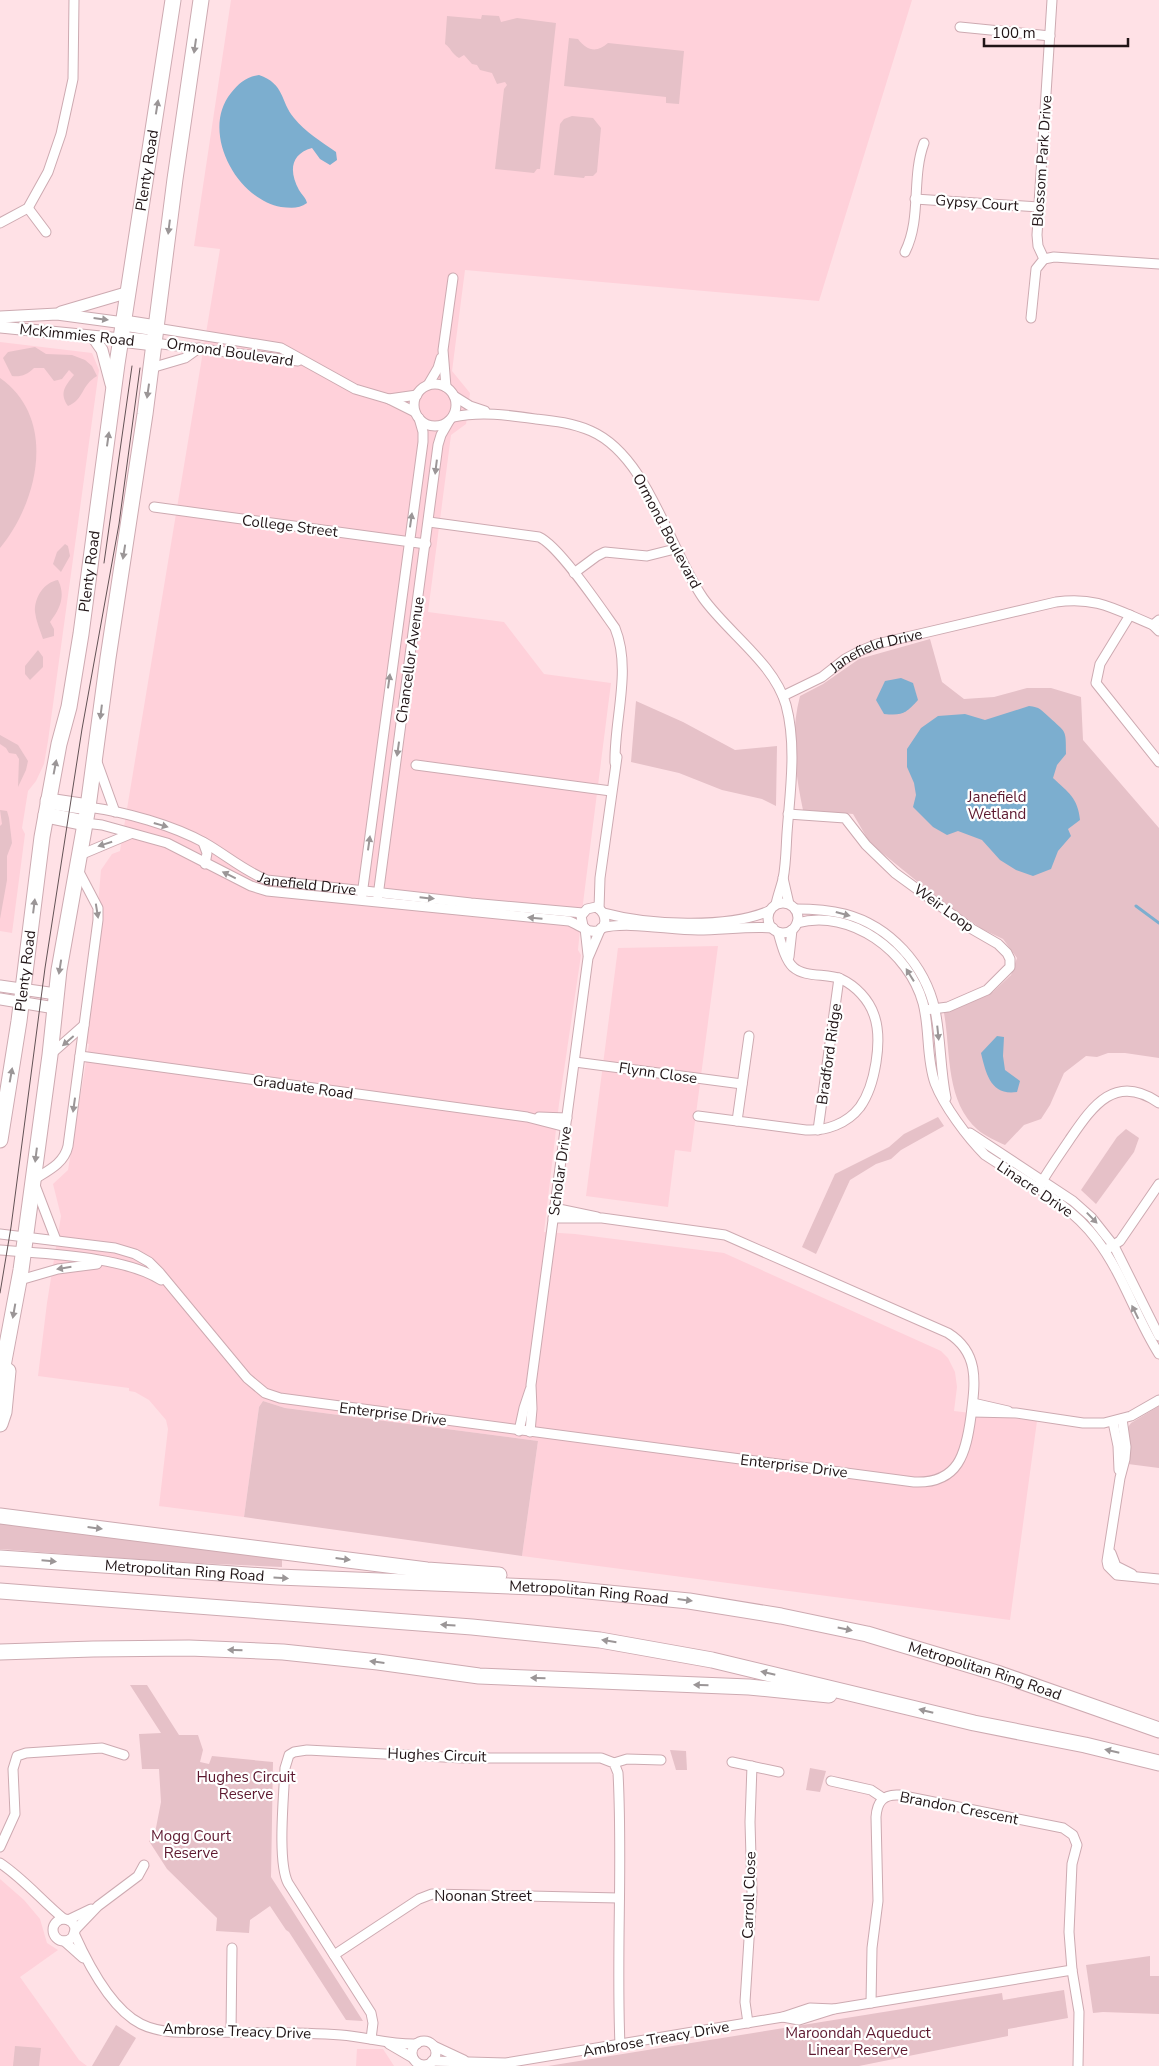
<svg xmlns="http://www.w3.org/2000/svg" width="1159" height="2066" font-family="'Nunito Sans',sans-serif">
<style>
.built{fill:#ffd1da}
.green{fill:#e6c1c8}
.water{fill:#7caecf}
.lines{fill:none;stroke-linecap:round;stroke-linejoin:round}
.stream{stroke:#7caecf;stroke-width:3}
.street-casing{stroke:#cdaab1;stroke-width:11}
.secondary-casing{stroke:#cdaab1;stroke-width:13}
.highway-casing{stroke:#cdaab1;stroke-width:17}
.street{stroke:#fff;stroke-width:9}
.secondary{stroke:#fff;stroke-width:11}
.highway{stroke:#fff;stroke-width:15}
.tram{stroke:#635255;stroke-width:1}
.oneway{fill:#9b9697}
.labels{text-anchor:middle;stroke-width:4.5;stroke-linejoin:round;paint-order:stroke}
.street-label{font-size:15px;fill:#211517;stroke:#fff}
.park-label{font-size:15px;fill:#5d182f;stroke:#fff}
</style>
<rect width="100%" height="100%" fill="#ffe1e6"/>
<g class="built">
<path d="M231 0H912L819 301 465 270 452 371 470 393 466 424 451 435 428 612 504 622 544 674 611 683 581 919 578 950 581 955 559 1104 544 1232 575 1234 724 1253 941 1351 948 1358 955 1372 957 1387 954 1411 1037 1421 1010 1620 522 1556 538 1441 285 1408 263 1401 259 1407 244 1517 159 1506 168 1429 166 1420 149 1400 135 1392 129 1391V1388L38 1376 47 1303 61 1216 53 1184 68 1170 89 1044 86 1043 101 870 112 854 120 851 220 249 194 246Z"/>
<path d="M0 342 92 353 99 370 48 741 44 764 36 781 28 791 22 828 25 834 12 933 0 931Z"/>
<path d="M718 946 691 1152 675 1150 668 1207 586 1196 618 948Z"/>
<path d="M0 1879 24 1900 40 1919 47 1943 58 1950 20 1977 79 2060 87 2066H0Z"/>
<path d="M357 2049H383L394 2066H356Z"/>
</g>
<g class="green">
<path d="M482 15 499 16 501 22 517 18 556 23 540 169H537L534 173 495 169 504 89 507 85 505 82 497 84 492 73 480 70 477 65 472 64 464 55 459 58C451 53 451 48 445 44L447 16 481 19Z"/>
<path d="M569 38 578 39C587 51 597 53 608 43L684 51 679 104 666 103V97L564 86Z"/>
<path d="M572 116 593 118 601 128 597 172 593 176H585L584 178 554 175 560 124 564 119Z"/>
<path d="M35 347 46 354 72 355 85 360 92 366 97 376C81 385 84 400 68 406 59 393 65 386 74 375L69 370 62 379 54 381 44 368H34C27 375 21 377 12 376L3 358 8 352Z"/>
<path d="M0 378C58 419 38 502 0 548Z"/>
<path d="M65 544 68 546 70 556 61 572 53 564 57 552Z"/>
<path d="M58 580C66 596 60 609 50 622L54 629V636L43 639C40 630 36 621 35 612 34 598 44 582 58 580Z"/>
<path d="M930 639 942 682 964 699 994 697 1027 688H1051L1081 697 1083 740 1159 828V1058L1125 1053H1108L1097 1057 1086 1056 1064 1073 1050 1105 1041 1119 1024 1125 1005 1145C996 1141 985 1136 978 1130 945 1101 951 1052 944 1013L993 992 1011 975 1017 958 1003 939 982 929 935 896 870 843 853 814 803 810C795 772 790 734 800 696L823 684 859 659Z"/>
<path d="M38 650 43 657V667L30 680 25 674V666Z"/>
<path d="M636 701 683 722 735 750 777 746 776 806 762 799 722 790 679 773 631 762Z"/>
<path d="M0 735 18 745 28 761 26 770 18 787 19 759 16 754 9 753 6 748 0 744Z"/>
<path d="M0 810 7 811 9 818 12 843 7 856V880L0 919V826L2 824Z"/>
<path d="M938 1117 944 1126 901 1150 891 1159 876 1164 850 1180 816 1254 802 1247 835 1174 889 1147 904 1134Z"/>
<path d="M1126 1129 1139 1138 1134 1152 1096 1204 1081 1190 1117 1137Z"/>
<path d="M263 1401 285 1408 538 1441 522 1556 244 1517 259 1407Z"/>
<path d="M1159 1406V1468L1128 1464V1427L1131 1423Z"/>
<path d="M0 1522 282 1558V1567L172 1562 0 1549Z"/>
<path d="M130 1685H147L179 1735H198L203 1750 200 1762 209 1764 212 1756 273 1762 271 1877 363 2021 346 2020 289 1932 286 1930 270 1906 250 1920 249 1933 216 1931 217 1918 167 1869 149 1841 154 1838 161 1802 159 1769H142L139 1734 161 1733Z"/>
<path d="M670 1750 686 1751 687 1770H676Z"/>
<path d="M810 1768 826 1771 820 1792 806 1790Z"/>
<path d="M1150 1956V1976H1159V2014L1103 2012 1093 2013 1086 1965Z"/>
<path d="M1064 1990 1068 2018 1008 2029V2036L859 2066H548L1002 1993 1003 2000Z"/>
<path d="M116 2025 136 2038 119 2066H92Z"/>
<path d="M15 2046 41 2048 39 2066H13Z"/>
</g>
<g class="water">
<path d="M259 75C285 84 280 101 294 118 305 132 322 142 336 152L337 160 330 165 320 159 312 148C290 154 289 172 299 190 302 195 306 198 307 203 299 209 291 208 281 207 236 199 200 131 231 93 239 83 246 77 259 75Z"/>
<path d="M901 678 913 683 918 700C906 713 903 716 884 714L876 700 885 681Z"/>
<path d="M1029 706C1040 707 1041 710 1049 717 1066 733 1066 728 1066 754L1057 765 1053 778C1068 792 1078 798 1080 820L1068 829 1071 836 1058 851 1051 869 1033 876 1016 870 1000 860 982 840 958 831 947 835 933 827 913 807 916 795 914 783 907 767V749L921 728 938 716 965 714 985 720Z"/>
<path d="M997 1036 1004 1037 1003 1056 1005 1070 1020 1081 1017 1092C991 1096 986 1074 981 1053Z"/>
</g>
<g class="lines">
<path class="stream" d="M1136 906 1159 923"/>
<g class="street-casing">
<g id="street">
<path d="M960 27 1050 36"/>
<path d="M915 199 1039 207"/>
<path d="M28 208 46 232"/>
<path d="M0 223 28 208 48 172 61 134 73 79 74 0"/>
<path d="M905 252C922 218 911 178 924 143"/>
<path d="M1044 259 1054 257 1159 264"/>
<path d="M1031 318 1036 269 1044 259 1038 246 1037 235 1052 0"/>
<path d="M156 328 281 348 355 389 389 399 415 412"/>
<path d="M154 343 298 361"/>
<path d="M151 368 185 358 199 348"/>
<circle cx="435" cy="405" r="21"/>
<path d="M428 385 438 368 441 358"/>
<path d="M446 387 443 350 453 278"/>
<path d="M454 396 470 406 485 411"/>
<path d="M389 399 417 395"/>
<path d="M453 417C481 411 508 415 536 419 555 421 573 423 591 431 648 456 669 549 703 598 728 633 774 663 786 705 797 746 790 792 787 833 786 848 786 864 783 879 781 887 778 895 776 904"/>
<path d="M154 507 426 544"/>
<path d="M429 522 539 537C559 546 600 607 615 628 632 670 614 719 615 763"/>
<path d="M574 573 597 556 605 552 647 556 675 549"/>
<path d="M1130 615 1100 664 1096 683 1159 762"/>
<path d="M1159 620 1153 625 1159 631"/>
<path id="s1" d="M783 696 822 677 845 659 860 651 877 644 1056 602C1097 596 1116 610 1153 625"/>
<path d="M97 762 115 812"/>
<path d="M416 765 611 791"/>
<path id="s2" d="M88 807C126 812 172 825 205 843 226 855 244 871 267 880L471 903 583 913"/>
<path d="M788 814 845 818 866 845 895 873 972 929 998 944 1007 953 1010 959V967L987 990 948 1007 925 1010"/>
<path d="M85 823 102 825 167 843 251 886 267 891 569 921C575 923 587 931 591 931 608 934 609 913 596 907L587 909 581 916 583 926"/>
<path d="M203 842 207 853 205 864"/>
<path d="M80 855 130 834"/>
<path d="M783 878 789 904"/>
<path d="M362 895 423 442V432L419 418"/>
<path d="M378 896 438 445 441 435 449 421"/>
<circle cx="783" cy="918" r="15"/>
<path d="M599 909 600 878 617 757"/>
<path d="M795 909C812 909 829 910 845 914 890 926 925 965 935 1010 941 1039 940 1069 946 1098"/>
<path d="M604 913C648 925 727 929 769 911"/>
<path d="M797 923C851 908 909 952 923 1003 930 1029 926 1058 935 1083 944 1106 967 1137 985 1155 1024 1181 1069 1202 1097 1240 1123 1274 1136 1318 1159 1354"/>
<path d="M585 928 588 955"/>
<path d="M601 928C628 921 669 930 698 930 723 930 748 926 773 928"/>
<path d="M789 957 792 930"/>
<path d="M50 1055 84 1025"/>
<path d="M80 1056 527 1117 566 1127"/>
<path d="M575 1062 742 1084"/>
<path d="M698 1116 806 1130C826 1131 847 1124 860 1107 875 1086 883 1040 874 1015 869 1000 856 986 841 979 827 973 805 978 793 967 785 960 781 942 778 932"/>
<path d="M539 1117 567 1118"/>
<path d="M737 1121 749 1036"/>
<path d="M818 1130 839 978"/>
<path d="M970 1133 1073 1201 1091 1217 1114 1246 1159 1336"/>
<path d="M1040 1185C1049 1169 1060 1154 1070 1139 1092 1107 1115 1072 1159 1103"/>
<path d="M554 1208 597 1217"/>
<path d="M0 1234 115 1248 135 1254 149 1262 160 1273 247 1378 265 1393 280 1398 914 1482C959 1484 966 1453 971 1416 975 1383 980 1353 948 1333L725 1235 602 1218H553"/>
<path d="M56 1240 33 1180C47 1171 64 1164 68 1146L98 920V908L77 868"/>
<path d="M1109 1248 1120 1241 1159 1184"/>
<path d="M0 1250C44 1254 124 1256 161 1280"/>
<path d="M20 1280 58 1269 97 1264"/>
<path d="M973 1403 1008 1411"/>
<path d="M972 1412 1016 1413 1083 1423H1104L1131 1416 1159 1400"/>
<path d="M1122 1419 1126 1447 1125 1459 1120 1478 1107 1561 1108 1566 1117 1575 1159 1579"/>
<path d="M1113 1422 1118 1446 1119 1470"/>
<path d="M519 1431 524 1408 530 1390"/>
<path d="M530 1432 532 1409 531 1385 588 958 600 930"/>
<path d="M1111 1553 1116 1566 1132 1574"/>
<path d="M732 1762 779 1772"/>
<path d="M614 1763 627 1759 661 1760"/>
<path d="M831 1781 871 1790 883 1798"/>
<path d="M0 1847 15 1814 13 1769 17 1756 26 1753 102 1748 124 1755"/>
<path d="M0 1863C24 1879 42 1901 64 1919"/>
<circle cx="64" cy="1930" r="11"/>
<path d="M68 1920 91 1909"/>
<path d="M75 1930 98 1906 138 1876 144 1865"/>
<path d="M74 1933C87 1962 111 2009 141 2024 163 2035 191 2032 216 2032 258 2033 300 2032 341 2035 367 2037 391 2045 417 2044"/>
<path d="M64 1941 83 1958"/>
<path d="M334 1955 419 1899 432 1894 619 1898"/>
<path d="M871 2003 872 1948 878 1901 876 1817C877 1802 883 1794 899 1795L1063 1828 1073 1835 1077 1845 1072 1864 1069 1932 1072 1970 1079 2012 1078 2066"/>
<path d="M783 2017 799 2020 834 2009 1072 1970"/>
<path d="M748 2023 745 2002 752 1892 750 1822 752 1766"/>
<path d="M231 2032 232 1948"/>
<path d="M371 2039 373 2023 371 2013 288 1883C277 1861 284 1795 285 1768L289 1755 294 1752 307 1750 463 1758H601L614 1763 618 1773C623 1863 616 1954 620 2045"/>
<circle cx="424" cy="2053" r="12"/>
<path d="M389 2044 413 2058"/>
<path d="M434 2046 464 2060"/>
<path d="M432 2061 506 2063 783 2017 810 2008 834 2009"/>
</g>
</g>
<g class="secondary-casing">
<g id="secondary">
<path d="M61 312 129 292"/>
<path d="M0 317 57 314 124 323"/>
<path d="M0 327 121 339"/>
<path d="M93 337 102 350 111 384"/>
<path d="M0 986 56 994"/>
<path d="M0 999 55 1008"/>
</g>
</g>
<g class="highway-casing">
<g id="highway">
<path d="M124 323 156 328"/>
<path d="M121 339 154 343"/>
<path d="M48 801 88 807"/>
<path d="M46 815 85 823"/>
<path id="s3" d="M0 1140 19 1021 42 837 59 744 69 707 81 634 117 364 173 0"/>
<path d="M0 1382 21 1270 50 1055 59 970 88 807 108 658 145 414 175 179 201 0"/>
<path d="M0 1424 4 1412 8 1371"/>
<path d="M0 1516 427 1570 499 1575"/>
<path id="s4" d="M0 1558 278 1577 558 1588 689 1601 781 1616 867 1634 1000 1674 1159 1730"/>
<path d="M0 1591 472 1627 600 1640 712 1660 974 1723 1085 1745 1159 1763"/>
<path d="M0 1652 93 1649 189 1648 283 1652 378 1662 479 1676 749 1687 829 1695"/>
</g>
</g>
<use href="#street" class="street"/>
<use href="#secondary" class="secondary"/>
<use href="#highway" class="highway"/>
<g class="tram">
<path d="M104 563 132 366"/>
<path d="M0 1293 11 1227 45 968 82 729 119 524 140 368"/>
</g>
</g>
<defs><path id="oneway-solid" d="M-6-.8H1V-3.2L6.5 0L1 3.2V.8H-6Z" transform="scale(1.25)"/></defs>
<g class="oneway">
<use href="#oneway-solid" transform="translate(195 46) rotate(98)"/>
<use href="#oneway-solid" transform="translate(157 107) rotate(-81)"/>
<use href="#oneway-solid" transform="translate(169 227) rotate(97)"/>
<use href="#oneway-solid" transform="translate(101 319) rotate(7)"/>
<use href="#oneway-solid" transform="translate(148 391) rotate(98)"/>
<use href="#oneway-solid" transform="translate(108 439) rotate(-82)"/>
<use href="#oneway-solid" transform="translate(436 467) rotate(97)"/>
<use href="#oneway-solid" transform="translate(411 520) rotate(-82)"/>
<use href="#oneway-solid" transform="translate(124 552) rotate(99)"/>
<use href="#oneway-solid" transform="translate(389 681) rotate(-82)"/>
<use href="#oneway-solid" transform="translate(101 712) rotate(97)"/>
<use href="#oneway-solid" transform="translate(398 749) rotate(98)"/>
<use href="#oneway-solid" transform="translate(55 767) rotate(-79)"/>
<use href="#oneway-solid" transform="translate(161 825) rotate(16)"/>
<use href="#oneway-solid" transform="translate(369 843) rotate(-82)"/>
<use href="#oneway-solid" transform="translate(105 844) rotate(163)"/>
<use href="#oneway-solid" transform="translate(229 875) rotate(-154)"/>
<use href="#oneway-solid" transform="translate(427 898) rotate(6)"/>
<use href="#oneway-solid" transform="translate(34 906) rotate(-83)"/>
<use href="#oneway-solid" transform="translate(97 911) rotate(81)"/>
<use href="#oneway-solid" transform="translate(843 914) rotate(15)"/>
<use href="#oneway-solid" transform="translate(535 918) rotate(-175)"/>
<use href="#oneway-solid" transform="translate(60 967) rotate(99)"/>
<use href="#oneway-solid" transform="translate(910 975) rotate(-122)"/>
<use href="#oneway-solid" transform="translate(938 1033) rotate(84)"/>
<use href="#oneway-solid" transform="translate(68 1041) rotate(139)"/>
<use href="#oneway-solid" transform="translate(11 1075) rotate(-80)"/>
<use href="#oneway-solid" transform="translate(74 1105) rotate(98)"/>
<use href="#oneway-solid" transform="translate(36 1155) rotate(97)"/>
<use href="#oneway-solid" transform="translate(1092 1218) rotate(46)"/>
<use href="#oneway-solid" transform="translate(64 1268) rotate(171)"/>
<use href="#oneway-solid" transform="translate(14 1311) rotate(100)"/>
<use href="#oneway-solid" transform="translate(1135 1312) rotate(-116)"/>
<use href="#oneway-solid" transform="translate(95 1528) rotate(7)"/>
<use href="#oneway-solid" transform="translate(343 1559) rotate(7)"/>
<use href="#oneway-solid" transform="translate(49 1561) rotate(5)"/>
<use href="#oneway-solid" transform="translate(281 1578) rotate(3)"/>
<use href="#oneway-solid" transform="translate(685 1600) rotate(7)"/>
<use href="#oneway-solid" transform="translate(448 1625) rotate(-176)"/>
<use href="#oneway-solid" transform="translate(845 1629) rotate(12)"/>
<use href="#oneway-solid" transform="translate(609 1641) rotate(-171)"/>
<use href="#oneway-solid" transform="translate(235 1650) rotate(-178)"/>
<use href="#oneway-solid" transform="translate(377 1662) rotate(-173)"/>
<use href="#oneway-solid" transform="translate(768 1673) rotate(-167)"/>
<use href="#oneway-solid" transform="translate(538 1678) rotate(-178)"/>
<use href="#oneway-solid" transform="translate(701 1685) rotate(-178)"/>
<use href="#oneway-solid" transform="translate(926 1711) rotate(-166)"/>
<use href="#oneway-solid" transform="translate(1112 1751) rotate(-167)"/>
</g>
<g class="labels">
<g class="street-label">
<text transform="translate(1042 161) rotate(-86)" y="5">Blossom Park Drive</text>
<text dy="5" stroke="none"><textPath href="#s3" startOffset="981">Plenty Road</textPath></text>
<text transform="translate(977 203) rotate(4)" y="5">Gypsy Court</text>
<text transform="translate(77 335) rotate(6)" y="5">McKimmies Road</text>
<text transform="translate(230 352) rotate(8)" y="5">Ormond Boulevard</text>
<text transform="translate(290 526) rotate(7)" y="5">College Street</text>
<text transform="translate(667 531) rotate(62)" y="5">Ormond Boulevard</text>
<text dy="5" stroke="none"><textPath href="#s3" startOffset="576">Plenty Road</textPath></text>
<text dy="5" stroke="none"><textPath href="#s1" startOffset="105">Janefield Drive</textPath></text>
<text transform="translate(410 660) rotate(-82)" y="5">Chancellor Avenue</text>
<text dy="5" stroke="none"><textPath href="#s2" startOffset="236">Janefield Drive</textPath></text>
<text transform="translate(944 908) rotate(36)" y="5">Weir Loop</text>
<text dy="5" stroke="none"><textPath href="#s3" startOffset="171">Plenty Road</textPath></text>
<text transform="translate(829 1054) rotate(-82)" y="5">Bradford Ridge</text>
<text transform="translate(658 1073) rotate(8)" y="5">Flynn Close</text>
<text transform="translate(303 1087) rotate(8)" y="5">Graduate Road</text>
<text transform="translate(560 1171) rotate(-82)" y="5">Scholar Drive</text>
<text transform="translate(1035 1189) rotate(34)" y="5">Linacre Drive</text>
<text transform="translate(393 1414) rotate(7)" y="5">Enterprise Drive</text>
<text transform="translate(794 1466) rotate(7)" y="5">Enterprise Drive</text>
<text dy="5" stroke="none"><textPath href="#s4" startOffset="185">Metropolitan Ring Road</textPath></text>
<text dy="5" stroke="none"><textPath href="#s4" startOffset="590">Metropolitan Ring Road</textPath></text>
<text dy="5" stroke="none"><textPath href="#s4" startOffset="995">Metropolitan Ring Road</textPath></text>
<text transform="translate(437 1755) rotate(2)" y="5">Hughes Circuit</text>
<text transform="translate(959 1808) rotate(11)" y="5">Brandon Crescent</text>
<text transform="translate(749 1895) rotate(-88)" y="5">Carroll Close</text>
<text x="483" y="1901">Noonan Street</text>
<text transform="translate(237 2031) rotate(2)" y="5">Ambrose Treacy Drive</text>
<text transform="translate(656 2039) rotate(-10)" y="5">Ambrose Treacy Drive</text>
</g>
<g class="park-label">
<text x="997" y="802">Janefield<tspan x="997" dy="17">Wetland</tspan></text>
<text x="246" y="1782">Hughes Circuit<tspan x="246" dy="17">Reserve</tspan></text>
<text x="191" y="1841">Mogg Court<tspan x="191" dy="17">Reserve</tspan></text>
<text x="858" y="2038">Maroondah Aqueduct<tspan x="858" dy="17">Linear Reserve</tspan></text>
</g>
</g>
<path d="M984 38v8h144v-8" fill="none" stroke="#211517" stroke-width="2.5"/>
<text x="992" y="38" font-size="15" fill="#211517" stroke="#ffffff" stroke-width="4" paint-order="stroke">100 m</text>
</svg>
